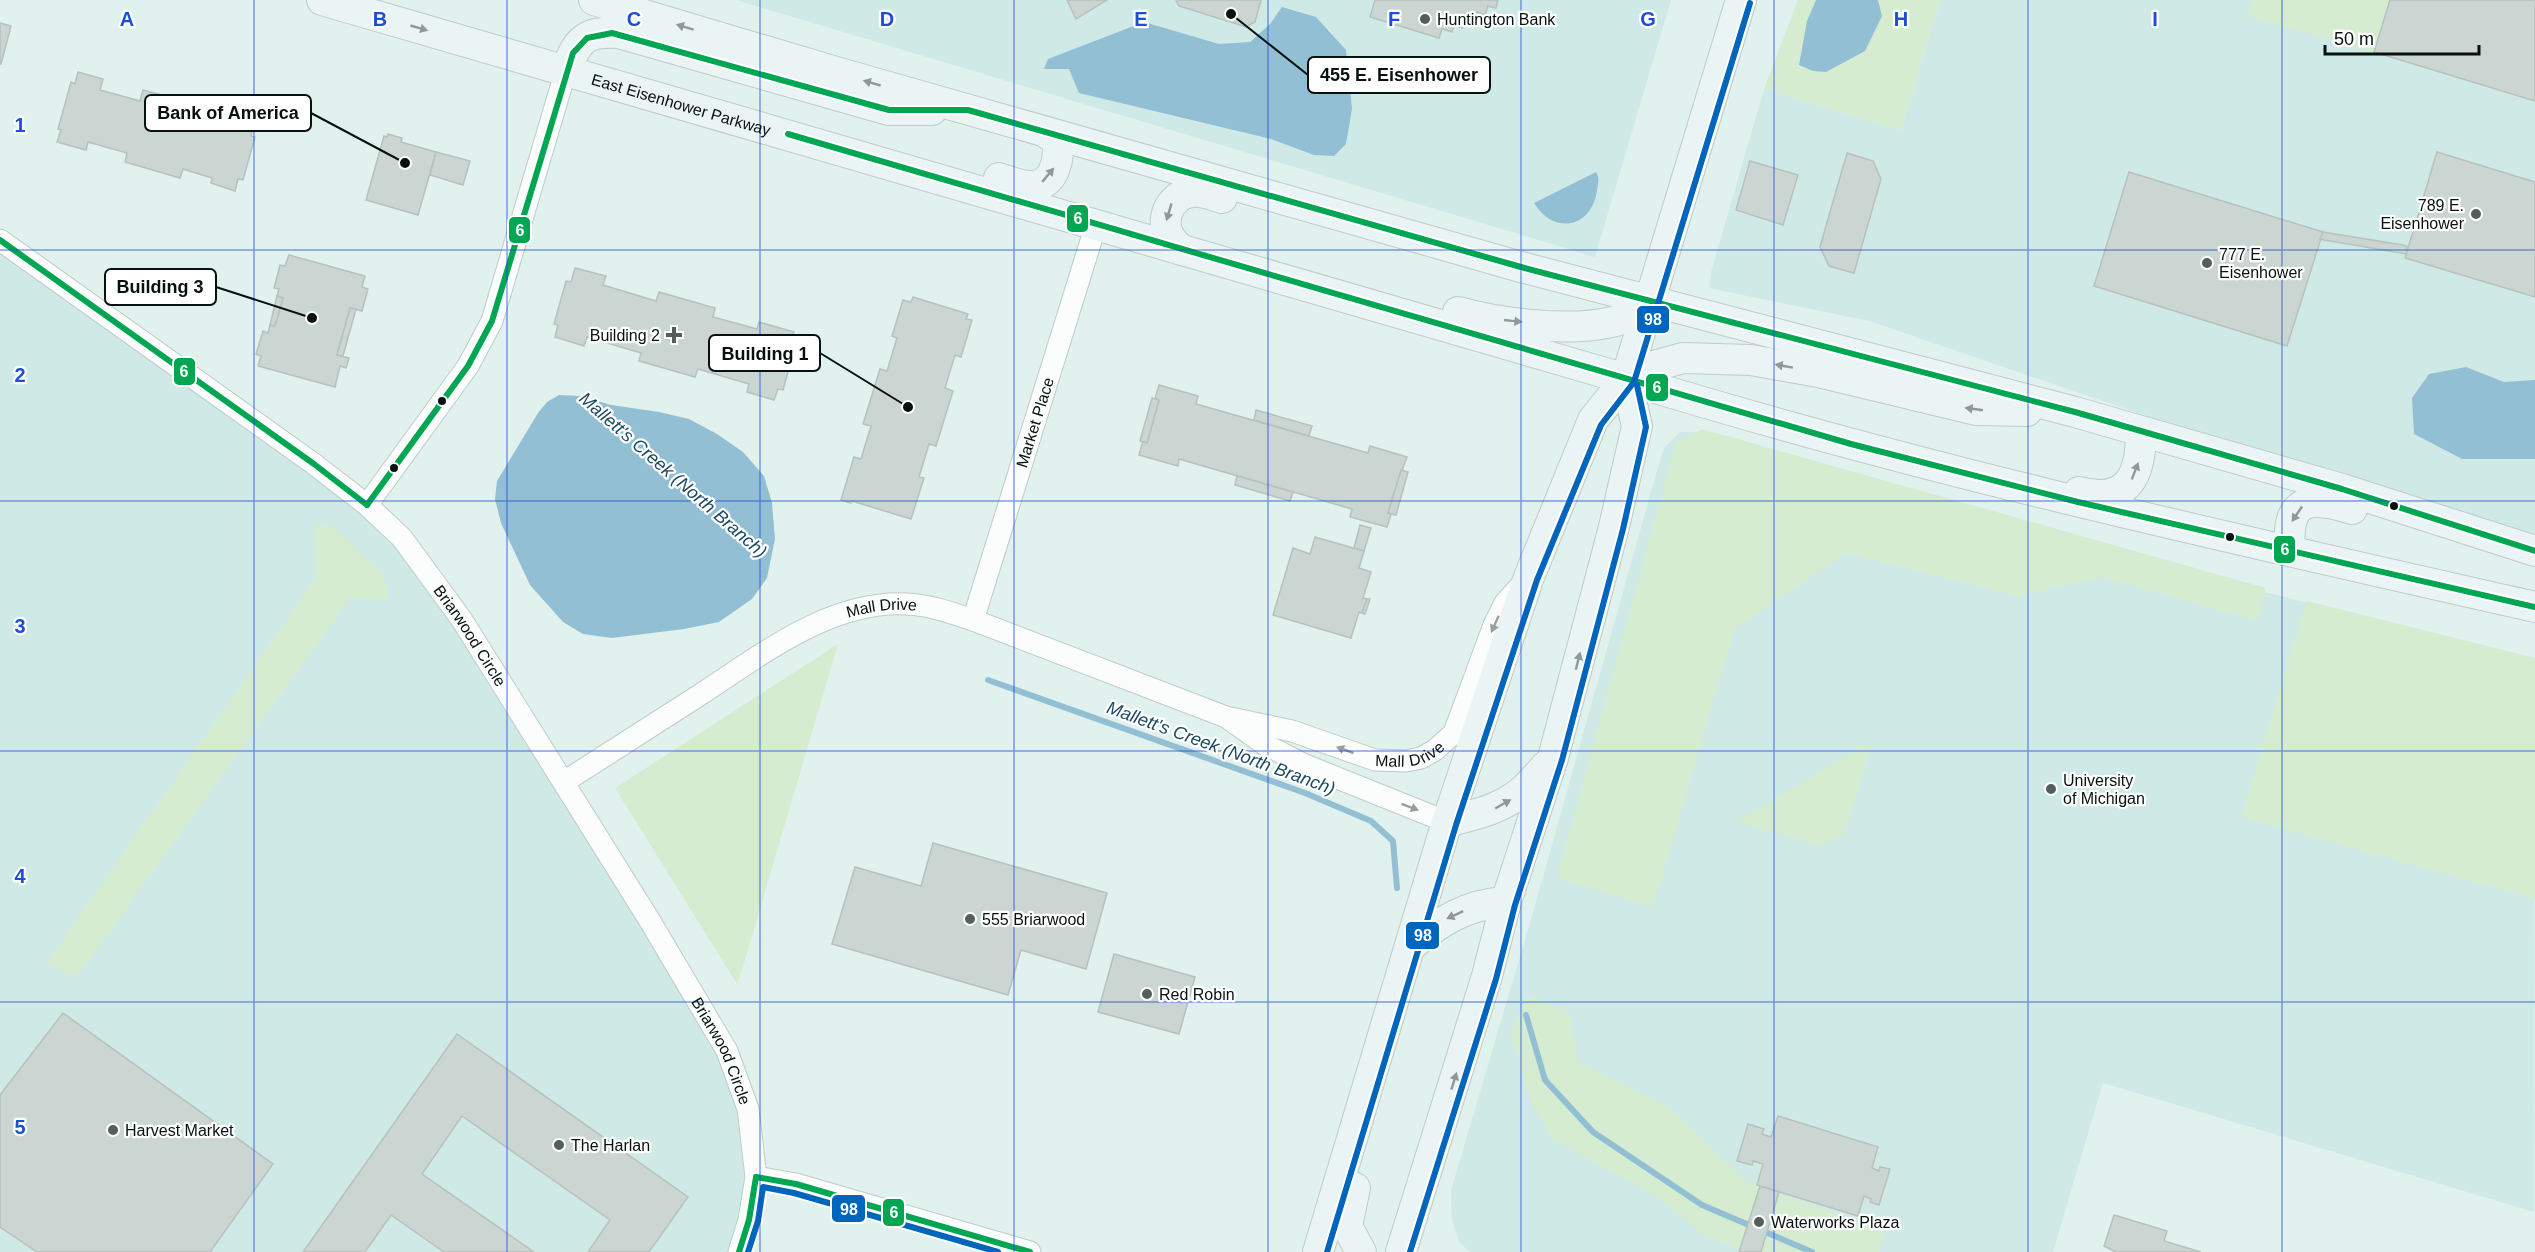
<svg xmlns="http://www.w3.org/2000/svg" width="2535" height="1252" font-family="Arial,sans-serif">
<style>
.built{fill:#cfeae6}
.green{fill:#d5ecd1}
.water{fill:#92bfd4}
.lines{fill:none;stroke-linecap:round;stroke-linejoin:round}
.stream{stroke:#92bfd4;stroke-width:6}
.building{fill:#cbd6d3;stroke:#b7c1be;stroke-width:1.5}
.minor-casing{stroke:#bfcbc8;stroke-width:23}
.secondary-casing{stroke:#bfcbc8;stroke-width:32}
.minor{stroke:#fafdfc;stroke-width:21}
.secondary{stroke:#eaf4f4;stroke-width:30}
.bus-1-casing{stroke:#fff;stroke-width:10}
.bus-2-casing{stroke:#fff;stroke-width:10}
.bus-1{stroke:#00a651;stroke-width:6}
.bus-2{stroke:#0065bd;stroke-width:6}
.oneway{fill:#8f9998}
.oneway2{fill:#999f9d}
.grid{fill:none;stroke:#1d4ed8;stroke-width:1.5;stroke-opacity:0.55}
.poi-dot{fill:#535f5d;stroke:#fff;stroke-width:2}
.bus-dot{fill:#07110f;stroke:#fff;stroke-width:2}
.labels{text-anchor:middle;stroke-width:4.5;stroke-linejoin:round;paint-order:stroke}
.poi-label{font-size:16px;fill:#07110f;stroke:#fff;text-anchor:start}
.street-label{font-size:16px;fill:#07110f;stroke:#fff}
.water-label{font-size:18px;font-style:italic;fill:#1b4a61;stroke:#fff}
.grid-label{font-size:20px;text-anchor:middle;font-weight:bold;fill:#1d4ed8;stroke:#fff;stroke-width:4.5;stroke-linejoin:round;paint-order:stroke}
.leader{fill:none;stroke:#07110f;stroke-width:2}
.callout-dot{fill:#07110f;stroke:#fff;stroke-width:2}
.callout{fill:#fff;stroke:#07110f;stroke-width:2}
.callout-label{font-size:18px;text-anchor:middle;font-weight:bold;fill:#07110f}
.line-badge{stroke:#fff;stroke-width:2}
.badge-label{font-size:16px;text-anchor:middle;font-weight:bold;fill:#fff}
</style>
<rect width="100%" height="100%" fill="#e1f1ee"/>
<g class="built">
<path d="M736 0H1671L1595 257Z"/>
<path d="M1940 0H2535V549L1869 321 1709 288 1711 272 1764 89 1901 130Z"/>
<path d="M0 240 402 538 716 1029 756 1177 739 1252H0Z"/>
<path d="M1680 432H1705L2243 586 2535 663 2534 1212 2103 1083 2053 1252H1470L1459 1242 1452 1219 1451 1190 1532 916 1656 474 1664 448Z"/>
</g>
<g class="green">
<path d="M1798 0H1940L1901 130 1764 89Z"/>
<path d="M2252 0H2390L2374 52 2247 16Z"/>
<path d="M1702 429 2266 588 2257 621 2101 577 2018 596 1846 553 1734 630 1653 907 1557 878 1676 443Z"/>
<path d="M314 524 335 528 383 574 389 599 350 598 76 978 46 963 317 576Z"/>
<path d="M2307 601 2535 658V899L2241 817Z"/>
<path d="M838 644 742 970 737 984 615 788Z"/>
<path d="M1867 744 1871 748 1844 834 1821 846 1736 822Z"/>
<path d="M1529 996 1568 1011 1578 1062 1669 1107 1748 1182 1884 1230 1880 1252H1751L1709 1238 1649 1192 1554 1140 1532 1105 1510 1033Z"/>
</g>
<g class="water">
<path d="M1816 0H1878L1882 16 1865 51 1826 72 1813 71 1799 65 1807 21Z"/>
<path d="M1282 7 1316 17 1346 50 1352 109 1346 144 1334 156 1314 155 1271 139 1079 93 1069 69H1044L1048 59 1144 22 1219 44 1250 42 1270 24Z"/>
<path d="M1596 172C1600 179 1598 183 1597 190 1592 229 1553 235 1534 203Z"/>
<path d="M2466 367 2504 382 2535 380V459H2462L2414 434 2412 398 2429 374Z"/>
<path d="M559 395 581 396 611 405 659 412 689 419 717 434 743 452 764 476 772 503 775 539 767 578 752 599 719 622 684 629 612 638 583 634 563 622 530 585 501 523 495 499 497 481 538 413 547 402Z"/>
</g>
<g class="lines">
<g class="stream">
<path d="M988 680 1305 793 1371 821 1393 841 1397 888"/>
<path d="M1526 1015 1545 1080 1593 1132 1702 1205 1812 1252"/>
</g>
</g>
<g class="building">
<path d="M1067 0H1107L1076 19Z"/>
<path d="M1176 0H1261L1255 22 1246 27 1179 6Z"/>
<path d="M1375 0H1498L1496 8 1488 6 1485 15 1477 12 1474 21 1462 28 1454 25 1452 32 1442 29 1439 38 1370 17Z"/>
<path d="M2390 0H2535V101L2374 52Z"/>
<path d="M0 23 11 26 1 64H0Z"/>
<path d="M78 72 103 79 100 90 140 101 143 90 202 106 199 116 222 122 225 113 255 121 251 136 255 137 243 180 238 179 235 191 211 183 212 178 183 169 180 178 125 162 127 153 88 142 86 150 57 142 61 130 58 129 71 82 75 84Z"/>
<path d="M388 134 402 138 401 142 436 152 418 215 366 200 384 136 387 137Z"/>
<path d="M436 152 470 161 463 185 430 175Z"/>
<path d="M2437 152 2535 182V297L2405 258Z"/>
<path d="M1847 153 1873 161 1881 179 1854 273 1829 266 1820 247Z"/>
<path d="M1750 161 1798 175 1783 225 1736 210Z"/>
<path d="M2129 172 2323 232 2287 346 2094 286Z"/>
<path d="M2323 232 2403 245 2408 247 2406 254 2324 240 2320 239Z"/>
<path d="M289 255 365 276 362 287 368 289 362 311 350 308 337 355 349 358 346 368 340 366 335 387 258 366 261 356 256 354 263 331 268 333 270 325 275 326 283 298 277 296 279 289 274 288 280 265 285 266Z"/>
<path d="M575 268 606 276 603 285 656 301 659 292 715 308 713 317 757 329 759 322 794 332 790 346 795 347 783 390 778 389 774 400 747 392 749 384 698 369 695 377 639 361 641 353 587 337 584 346 555 337 558 325 554 324 566 281 571 282Z"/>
<path d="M277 296 283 298 275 326 270 325Z"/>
<path d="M913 297 968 314 966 319 972 320 961 357 955 355 945 388 953 391 936 446 929 444 919 477 924 478 911 519 852 501 851 503 841 500 854 457 861 459 871 426 863 424 880 369 887 371 897 338 892 336 903 300 911 302Z"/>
<path d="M350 308 356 309 343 356 337 355Z"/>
<path d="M1159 385 1198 396 1196 404 1368 453 1370 446 1407 457 1396 487 1388 513 1391 514 1387 527 1350 517 1352 509 1179 459 1178 466 1139 455 1143 441 1147 443 1159 400 1155 399Z"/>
<path d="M1152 398 1159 400 1147 443 1140 441Z"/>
<path d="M1256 410 1312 426 1309 436 1254 420Z"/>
<path d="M1401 470 1408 472 1396 515 1388 513Z"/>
<path d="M1237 476 1293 492 1290 501 1235 485Z"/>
<path d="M1360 525 1371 528 1364 551 1354 548Z"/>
<path d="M1315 537 1364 551 1359 568 1371 572 1363 598 1367 599 1362 613 1359 612 1351 638 1273 615 1293 548 1310 554Z"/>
<path d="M1367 599H1370L1365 614 1362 613Z"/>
<path d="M933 843 1107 893 1086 969 1021 950 1008 995 832 944 855 867 921 886Z"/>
<path d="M1114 954 1195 977 1179 1034 1098 1012Z"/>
<path d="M63 1013 273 1164 210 1252H37L0 1227V1095Z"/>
<path d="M457 1034 688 1197 649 1252H588L610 1220 462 1116 422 1174 534 1252H444L391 1215 365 1252H303Z"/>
<path d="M1778 1116 1878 1147 1872 1168 1879 1171 1880 1167 1890 1169 1879 1205 1870 1202 1871 1199 1864 1196 1858 1216 1757 1185 1763 1164 1753 1161 1752 1165 1737 1161 1748 1124 1764 1129 1762 1134 1771 1137Z"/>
<path d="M1760 1186 1779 1192 1761 1252H1739Z"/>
<path d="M2114 1215 2167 1231 2164 1241 2201 1252H2116L2104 1246Z"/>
</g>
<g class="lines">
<g class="minor-casing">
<g id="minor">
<path id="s1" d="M0 240 314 464 367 505 402 538 462 620 650 921 727 1051 748 1109 756 1177 749 1220 739 1252"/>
<path d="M367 505 468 366 492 321 566 70"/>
<path id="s2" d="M973 620 1096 225"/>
<path d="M1229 719 1264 744 1305 765 1447 822"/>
<path id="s3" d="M564 782C608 754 653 725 698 696 760 656 829 600 907 604 930 605 952 613 973 620L1226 717 1292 731 1375 760 1406 761 1421 758 1435 750 1454 733 1494 625 1505 603 1523 583"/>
<path d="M756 1177 796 1184 1030 1252"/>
</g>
</g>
<g class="secondary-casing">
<g id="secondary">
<path id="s4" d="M322 0 1626 379C1925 471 2230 538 2535 607"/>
<path d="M594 0 836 72 1521 267 2075 412 2342 489 2535 551"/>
<path d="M566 70C578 39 585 31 619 33L889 110H932"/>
<path d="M999 178C1009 181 1022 187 1032 186 1055 186 1060 157 1057 140L1045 132"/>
<path d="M1181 250C1177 246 1172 241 1169 236 1158 214 1176 189 1199 192 1207 193 1215 196 1222 198"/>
<path d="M1458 312C1501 324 1569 332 1612 322 1626 319 1638 309 1649 302"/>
<path d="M1626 379 1654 366 1683 358 1751 360 1818 372 1976 410 2027 411"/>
<path d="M2079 492C2129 505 2141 474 2141 432"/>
<path d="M2290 551C2286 499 2307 495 2352 509"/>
<path d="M1447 822C1473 815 1499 810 1520 793 1530 785 1538 775 1546 766"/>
<path d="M1411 946C1439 921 1468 904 1506 902"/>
<path d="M1355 1188 1347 1226 1361 1252"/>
<path d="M1318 1252 1447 822 1529 577 1593 420 1626 379 1741 0"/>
<path d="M1401 1252 1487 976 1506 902 1553 758 1614 527 1637 426 1626 379"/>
</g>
</g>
<use href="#minor" class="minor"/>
<use href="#secondary" class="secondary"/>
<g class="bus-1-casing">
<g id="bus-1">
<path d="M788 134 1851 444 2078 502 2535 607"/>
<path d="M0 240 314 464 367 505"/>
<path d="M367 505 468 366 492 321 573 53 587 38 612 33 889 110H968L1521 267 2075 412 2342 489 2535 551"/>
<path d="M756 1177 796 1184 1030 1252"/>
<path d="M739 1252 749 1220 756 1177"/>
</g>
</g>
<g class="bus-2-casing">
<g id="bus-2">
<path d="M748 1252 758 1221 763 1187 794 1193 998 1252"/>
<path d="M1327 1252 1456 825 1537 580 1601 425 1634 382 1750 3"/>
<path d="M1410 1252 1496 979 1515 905 1562 760 1623 529 1646 427 1637 385"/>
</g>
</g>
<use href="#bus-1" class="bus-1"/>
<use href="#bus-2" class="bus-2"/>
</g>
<defs><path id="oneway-solid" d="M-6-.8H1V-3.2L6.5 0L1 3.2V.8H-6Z" transform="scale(1.5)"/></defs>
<g class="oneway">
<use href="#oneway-solid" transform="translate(685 27) rotate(-163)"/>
<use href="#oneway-solid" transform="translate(419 28) rotate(16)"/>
<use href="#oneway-solid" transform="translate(872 83) rotate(-164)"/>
<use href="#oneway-solid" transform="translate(1048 175) rotate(-50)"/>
<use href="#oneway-solid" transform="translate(1169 212) rotate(106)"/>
<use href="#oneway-solid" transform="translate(1513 321) rotate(6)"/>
<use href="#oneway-solid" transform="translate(1784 366) rotate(-170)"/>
<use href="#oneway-solid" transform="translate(1974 409) rotate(-172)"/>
<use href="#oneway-solid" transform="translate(2135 471) rotate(-69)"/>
<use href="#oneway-solid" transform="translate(2297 514) rotate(124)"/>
<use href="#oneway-solid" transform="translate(1578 661) rotate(-76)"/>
<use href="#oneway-solid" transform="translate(1503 804) rotate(-30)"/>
<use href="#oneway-solid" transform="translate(1455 915) rotate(155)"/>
<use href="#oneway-solid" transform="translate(1454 1081) rotate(-73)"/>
</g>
<g class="oneway2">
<use href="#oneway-solid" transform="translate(1495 624) rotate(114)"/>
<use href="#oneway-solid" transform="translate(1345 750) rotate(-160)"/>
<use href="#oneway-solid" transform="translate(1410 807) rotate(21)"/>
</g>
<path class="grid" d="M254 0V1252M507 0V1252M760 0V1252M1014 0V1252M1268 0V1252M1521 0V1252M1774 0V1252M2028 0V1252M2282 0V1252M0 250H2535M0 501H2535M0 751H2535M0 1002H2535"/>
<g class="poi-dot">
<circle cx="1425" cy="19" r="6"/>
<circle cx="2476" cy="214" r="6"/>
<circle cx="2207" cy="263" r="6"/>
<path d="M671 326h6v6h6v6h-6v6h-6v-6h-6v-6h6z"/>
<circle cx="2051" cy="789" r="6"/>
<circle cx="970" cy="919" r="6"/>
<circle cx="1147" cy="994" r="6"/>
<circle cx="113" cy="1130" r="6"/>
<circle cx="559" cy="1145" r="6"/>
<circle cx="1759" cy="1222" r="6"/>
</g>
<g class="bus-dot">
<circle cx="442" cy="401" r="5"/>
<circle cx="394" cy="468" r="5"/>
<circle cx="2394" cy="506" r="5"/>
<circle cx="2230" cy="537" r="5"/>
</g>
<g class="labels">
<g class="poi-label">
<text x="1437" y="25">Huntington Bank</text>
<text x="2464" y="211" text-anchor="end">789 E.<tspan x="2464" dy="18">Eisenhower</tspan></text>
<text x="2219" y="260">777 E.<tspan x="2219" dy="18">Eisenhower</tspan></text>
<text x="660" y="341" text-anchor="end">Building 2</text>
<text x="2063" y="786">University<tspan x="2063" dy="18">of Michigan</tspan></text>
<text x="982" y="925">555 Briarwood</text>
<text x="1159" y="1000">Red Robin</text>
<text x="125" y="1136">Harvest Market</text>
<text x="571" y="1151">The Harlan</text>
<text x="1771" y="1228">Waterworks Plaza</text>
</g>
<g class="street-label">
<text dy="6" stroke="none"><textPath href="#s4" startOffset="374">East Eisenhower Parkway</textPath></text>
<text dy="6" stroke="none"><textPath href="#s2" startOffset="207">Market Place</textPath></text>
<text dy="6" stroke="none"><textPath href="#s3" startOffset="366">Mall Drive</textPath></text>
<text dy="6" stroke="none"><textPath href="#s1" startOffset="620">Briarwood Circle</textPath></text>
<text dy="6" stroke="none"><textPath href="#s3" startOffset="922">Mall Drive</textPath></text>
<text dy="6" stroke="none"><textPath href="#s1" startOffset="1106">Briarwood Circle</textPath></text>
</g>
<g class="water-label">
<text transform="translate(673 475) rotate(41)" y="6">Mallett's Creek (North Branch)</text>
<text transform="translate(1221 748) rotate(20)" y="6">Mallett's Creek (North Branch)</text>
</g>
</g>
<g class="grid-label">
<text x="127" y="26">A</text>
<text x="380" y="26">B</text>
<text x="634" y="26">C</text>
<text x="887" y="26">D</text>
<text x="1141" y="26">E</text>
<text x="1394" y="26">F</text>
<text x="1648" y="26">G</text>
<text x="1901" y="26">H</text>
<text x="2155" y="26">I</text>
<text x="20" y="132">1</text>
<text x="20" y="382">2</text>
<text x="20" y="633">3</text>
<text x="20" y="883">4</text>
<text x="20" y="1134">5</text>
</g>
<path class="leader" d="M1231 14L1308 75M405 163L311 113M312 318L216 287M908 407L820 353"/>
<g class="callout-dot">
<circle cx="1231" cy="14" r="6"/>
<circle cx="405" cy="163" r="6"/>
<circle cx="312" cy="318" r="6"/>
<circle cx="908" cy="407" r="6"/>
</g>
<g class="callout">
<rect x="1308" y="57" width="182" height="36" rx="6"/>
<rect x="145" y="95" width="166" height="36" rx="6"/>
<rect x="105" y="269" width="111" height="36" rx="6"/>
<rect x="709" y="335" width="111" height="36" rx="6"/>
</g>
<g class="callout-label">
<text x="1399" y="81">455 E. Eisenhower</text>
<text x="228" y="119">Bank of America</text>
<text x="160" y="293">Building 3</text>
<text x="765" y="360">Building 1</text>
</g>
<g class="line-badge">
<rect x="1066" y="204" width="23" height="29" rx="6" fill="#00a651"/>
<rect x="508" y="216" width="23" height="28" rx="6" fill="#00a651"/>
<rect x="1636" y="305" width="34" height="29" rx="6" fill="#0065bd"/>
<rect x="173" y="357" width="23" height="29" rx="6" fill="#00a651"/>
<rect x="1645" y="373" width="24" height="29" rx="6" fill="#00a651"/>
<rect x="2273" y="535" width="23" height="29" rx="6" fill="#00a651"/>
<rect x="1405" y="921" width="35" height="29" rx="6" fill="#0065bd"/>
<rect x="831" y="1194" width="35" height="29" rx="6" fill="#0065bd"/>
<rect x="882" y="1198" width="23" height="29" rx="6" fill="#00a651"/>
</g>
<g class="badge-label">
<text x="1078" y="224">6</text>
<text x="520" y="236">6</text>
<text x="1653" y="325">98</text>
<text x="184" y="377">6</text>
<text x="1657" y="393">6</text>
<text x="2285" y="555">6</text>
<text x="1423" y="941">98</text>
<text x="849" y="1215">98</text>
<text x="894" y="1218">6</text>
</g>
<path d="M2325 45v9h154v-9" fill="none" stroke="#07110f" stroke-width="3"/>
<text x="2334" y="45" font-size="18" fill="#07110f" stroke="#ffffff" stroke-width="4.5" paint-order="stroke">50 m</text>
</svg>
